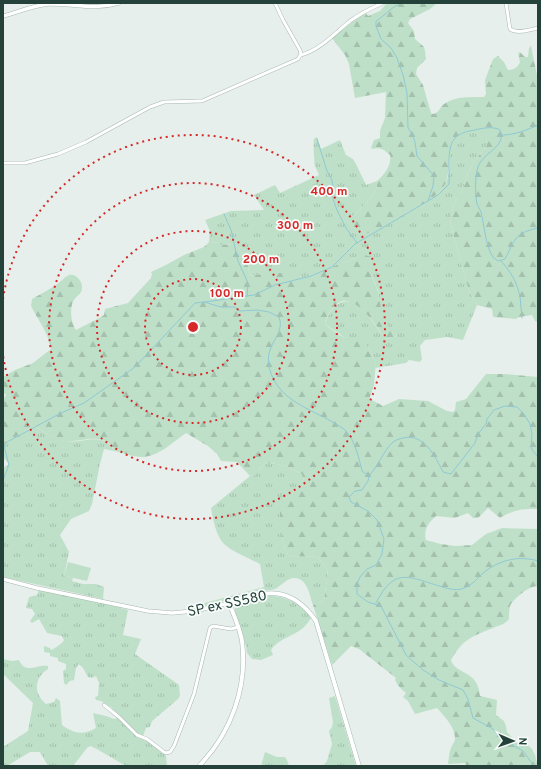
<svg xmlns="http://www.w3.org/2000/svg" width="541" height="769" font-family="Overpass,sans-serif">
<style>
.grass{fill:url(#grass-tufts)}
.forest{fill:url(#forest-firs)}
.pitch{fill:#bfe0c8}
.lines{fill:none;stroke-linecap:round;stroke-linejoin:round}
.stream{stroke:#8ec9d4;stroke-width:1}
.minor-casing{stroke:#a8b8b2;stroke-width:4}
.tertiary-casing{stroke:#a8b8b2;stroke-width:4.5}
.secondary-casing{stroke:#a4bbb3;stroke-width:5}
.minor{stroke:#fff;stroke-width:3}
.tertiary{stroke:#fff;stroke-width:3.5}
.secondary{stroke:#fff;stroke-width:4}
.ring{fill:none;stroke:#d62828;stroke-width:2;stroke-dasharray:2 4}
.labels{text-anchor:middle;stroke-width:3.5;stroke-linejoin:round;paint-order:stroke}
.street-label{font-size:14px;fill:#24423a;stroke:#f7fbf9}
.centre{fill:#d62828;stroke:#f7fbf9;stroke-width:2}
.ring-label{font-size:12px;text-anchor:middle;font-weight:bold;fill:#d62828;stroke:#f7fbf9;stroke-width:3.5;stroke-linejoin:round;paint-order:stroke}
</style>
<defs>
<pattern id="grass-tufts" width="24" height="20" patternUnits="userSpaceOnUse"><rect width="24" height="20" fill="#bfe0c8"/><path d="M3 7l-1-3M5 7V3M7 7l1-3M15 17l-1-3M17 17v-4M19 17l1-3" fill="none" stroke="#a4c1ad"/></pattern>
<pattern id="forest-firs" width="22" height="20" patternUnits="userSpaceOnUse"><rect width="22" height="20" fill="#bfe0c8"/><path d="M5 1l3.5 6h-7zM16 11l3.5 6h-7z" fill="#a4c1ad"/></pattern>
</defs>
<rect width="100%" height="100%" fill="#e6efeb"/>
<g class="grass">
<path d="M486 128 487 145 474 162 468 173 463 188 454 205 450 220 454 238 469 291 477 305 463 340 447 337 425 340 420 346 422 359 420 362 409 360 406 363 375 368 376 362 368 347 355 341 348 340 325 324C329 309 342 294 358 305 365 310 379 331 386 339L397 336 388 328 382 316 380 309 378 290 372 277V272L360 257 334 266 318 273 296 280 292 281 265 273 250 276C248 263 244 252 234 244L220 245 219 243 209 242 210 231 205 220 231 211 264 210 254 195 275 185 280 193 319 175C318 172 316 169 315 166 314 160 313 144 314 139L317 137 321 149 340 140 346 155 353 159 356 164 366 185 377 181C380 193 359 209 352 217L382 228C387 224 393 220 398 217 417 207 445 197 449 172 451 161 447 150 453 139L463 133Z"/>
<path d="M34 426C42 431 57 439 66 441 83 444 104 430 114 451L104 449 100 464 92 504 89 511 71 519 60 535 69 552 64 576 73 578 72 581 83 584H96L104 587 103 599 3 577V468L8 465V463L3 457 4 444Z"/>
<path d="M266 462 286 466 302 474 304 479 295 491 280 503V530L284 544 285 550 289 556 318 557 328 570 324 601 313 605C310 597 308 582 299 579 289 575 283 585 275 589 270 591 262 590 256 591 233 597 211 607 188 609L190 607 264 587 260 564C249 558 234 553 224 544 216 536 213 519 211 508L250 476 255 475Z"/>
<path d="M39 590 121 607V608L128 610 123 635 141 639 135 654 179 685 180 696 178 699 152 721 150 727 146 728 143 736 148 738 166 756 167 766H126L95 748 90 746 87 748 73 766H48L40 752H30L7 766H3V747L28 731 33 703 3 674V659L12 661 19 660C26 675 36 664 48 666V669C34 678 33 693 46 704L54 702 56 698 60 701 62 725C73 733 83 736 96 728L93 713 106 716 114 719 117 718 111 713H113V710L112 708 101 701 96 700 95 697 98 696 99 683 96 676 92 678 88 677 83 668 79 664 76 668 74 680 70 681 66 685 64 683 63 671 66 669V664L58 661V658L50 656V653L44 652V646L50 648 51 650C54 649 63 643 64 640L62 636 47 633 39 619 32 623 30 621 35 614 32 609 26 608 29 597 37 595Z"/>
<path d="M268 595C287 597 301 603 312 619H310C303 635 280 636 271 650L273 655 261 660 252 659 247 653 246 646 235 611V606C243 597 257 596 268 595Z"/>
<path d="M335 696 356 766H323L327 761 332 744 329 731 332 727 333 722 329 698Z"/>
<path d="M265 752 277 757H285L287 760 289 766H261Z"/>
</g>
<g class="forest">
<path d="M387 3H437L430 9 410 19 408 23 414 31 415 39 424 47 425 51 426 59 417 68 416 74 423 85 431 113 433 114C439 113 439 108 444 104 455 96 471 97 484 97L486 94 485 80 493 59 498 56 504 62 508 70C514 70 518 67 520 62L518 53 520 52 525 57H528L529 48 531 46 538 80V319L537 322 535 321 532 315 519 317 516 319 493 317 492 309 477 305 469 291 454 238 450 220 454 205 463 188 468 173 474 162 487 145 485 129 463 133 453 139C446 153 452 169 445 184 435 201 415 208 398 217 387 224 377 234 363 233 355 232 350 225 347 220L352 217C359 209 380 193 377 181 384 175 392 165 390 155 384 150 380 147 373 149L371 148 374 140 380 138V131L385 118 386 92 355 98 349 64 345 55 332 38 365 12 368 16 380 11Z"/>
<path d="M209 242 219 243 220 245 234 244C244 252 248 263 250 276L265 273H286L292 281 318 273 334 266 365 255C368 256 372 256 373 259 377 264 371 271 372 277 373 282 377 286 378 292 383 313 379 319 397 336L386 339C376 326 350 284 333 308 329 313 326 317 325 324 334 331 348 344 359 339L364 342 368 347 376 362 374 385 370 397V399L383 406 399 399 428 401 447 411 453 412 455 410 456 402 466 399 486 374H504L538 377V509C522 509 515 509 500 518L488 508 478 518H473L468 513 455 518 436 516C429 522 423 530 426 540L441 544 455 546 472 545 486 534 502 528 538 529V586C529 586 514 598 510 606 509 610 509 615 509 619 503 626 501 624 493 628 471 637 463 639 451 660 455 675 478 669 480 696L497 700 496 715 504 721 506 726 507 732 514 740 526 743 532 749 535 755 538 766H467L465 763 448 764C449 758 449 751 452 746 453 743 454 743 455 740 456 728 444 716 437 708L415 714 408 701 403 697 406 693C401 689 398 686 395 680L396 678 359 649 351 646 332 665 313 605 324 601 328 570 318 557 289 556 285 550 284 544 280 530V503L283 497 295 491 304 479 302 474 286 466 266 462 255 475 250 476 237 462 221 461 217 454 208 446 186 433C173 442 158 457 142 457 133 457 123 453 114 451 105 430 83 443 65 441 55 439 43 431 34 426L4 444 3 454V400L6 395 3 392V377L15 370 33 363 51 349C48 332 38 320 31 306L32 299C40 294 49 290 56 285 61 282 64 277 69 275 75 273 83 281 82 288 82 294 76 296 74 300 69 308 71 323 76 330L101 317 104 315 105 309 128 303 151 278 152 274 151 272 166 265 184 255 204 247Z"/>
</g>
<path class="pitch" d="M68 562 91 568 87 581 64 576Z"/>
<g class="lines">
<g class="stream">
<path d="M402 3C392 6 386 15 376 21V26L381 39 391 48 397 58 403 75 407 93 408 128 412 134 415 142 417 156 434 176 433 186 428 201"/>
<path d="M502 135C515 135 527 130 538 125"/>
<path d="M317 139 327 171 332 180 333 188V199L337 210 346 228 357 243"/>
<path d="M224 214 231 230 238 261 248 283 247 296"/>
<path d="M501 261C511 272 517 282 520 297 521 304 521 311 522 318"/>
<path d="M205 302 254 295 275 285 311 276 332 267 355 244 438 195 449 184C450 173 446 146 455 138 460 133 468 131 475 130 483 128 493 126 500 130 507 147 483 152 478 167 475 176 475 194 477 204 478 207 480 209 481 212 484 224 486 248 493 257 493 258 497 260 498 261L505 259C515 240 514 233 538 228"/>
<path d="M369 476C378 466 383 452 392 443 395 440 399 439 403 438 424 433 435 456 443 472L451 474 475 443 478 434 486 424 487 419 494 410 505 406 517 407 524 414 530 424 532 434 531 447 533 451 538 457"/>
<path d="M3 480 9 465 4 446 7 442 61 413 84 403 135 367 195 303 204 302 221 307H234L240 311 257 310 269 312 279 317C287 338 256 346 274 380 286 403 315 411 336 424 339 426 343 428 346 431 355 441 359 458 362 471L369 476 368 481 362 490 355 491 349 497 351 502 368 511 377 520 384 539 382 554 376 565 367 569 360 577 357 584V594L368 602 381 606 406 655 423 670 439 680 463 690 468 699 473 718 493 729 500 738 523 751 534 766"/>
<path d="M376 603C395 565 410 578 443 587 449 589 458 591 464 588 472 585 477 579 483 573 499 560 519 555 538 561"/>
</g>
<g class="minor-casing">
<g id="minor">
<path d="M506 3 510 29C517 34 530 30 538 28"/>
<path d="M301 55C320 50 335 33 350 21 360 14 371 8 383 3"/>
<path d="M3 163H25L58 154 86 142 150 107 164 102 202 101 298 59 301 54 300 50 283 20 275 3"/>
<path d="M104 705 119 717 137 735 147 739 164 752 166 753 170 752 174 746 194 694 210 628 213 626 231 629 238 627"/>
</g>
</g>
<g class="tertiary-casing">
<g id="tertiary">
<path d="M3 16C18 12 32 6 48 4 74 3 92 11 119 3"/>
<path d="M3 579 37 588 148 611 172 613 194 611 229 603"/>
</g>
</g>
<g class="secondary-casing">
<path id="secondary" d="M199 766C231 733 248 687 242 641 240 629 234 615 229 603 266 589 292 586 316 621L359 766"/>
</g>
<use href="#minor" class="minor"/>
<use href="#tertiary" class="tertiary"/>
<use href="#secondary" class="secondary"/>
</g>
<g class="ring">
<circle cx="193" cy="327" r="48"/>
<circle cx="193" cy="327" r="96"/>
<circle cx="193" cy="327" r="144"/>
<path d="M3 299A192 192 0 1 1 3 355"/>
</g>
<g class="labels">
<g class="street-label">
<text transform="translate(227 603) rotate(-12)" y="5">SP ex SS580</text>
</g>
</g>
<circle cx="193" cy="327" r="6" class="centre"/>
<g class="ring-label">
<text x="329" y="195">400 m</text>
<text x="295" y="229">300 m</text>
<text x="261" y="263">200 m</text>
<text x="227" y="297">100 m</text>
</g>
<rect width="541" height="769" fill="none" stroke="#24423a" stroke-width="8"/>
<g transform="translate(513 741) rotate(92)" stroke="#f7fbf9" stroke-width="3" paint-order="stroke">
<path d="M0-3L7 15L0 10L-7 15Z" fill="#24423a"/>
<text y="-6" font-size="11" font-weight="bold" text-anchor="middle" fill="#24423a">N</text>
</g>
</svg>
